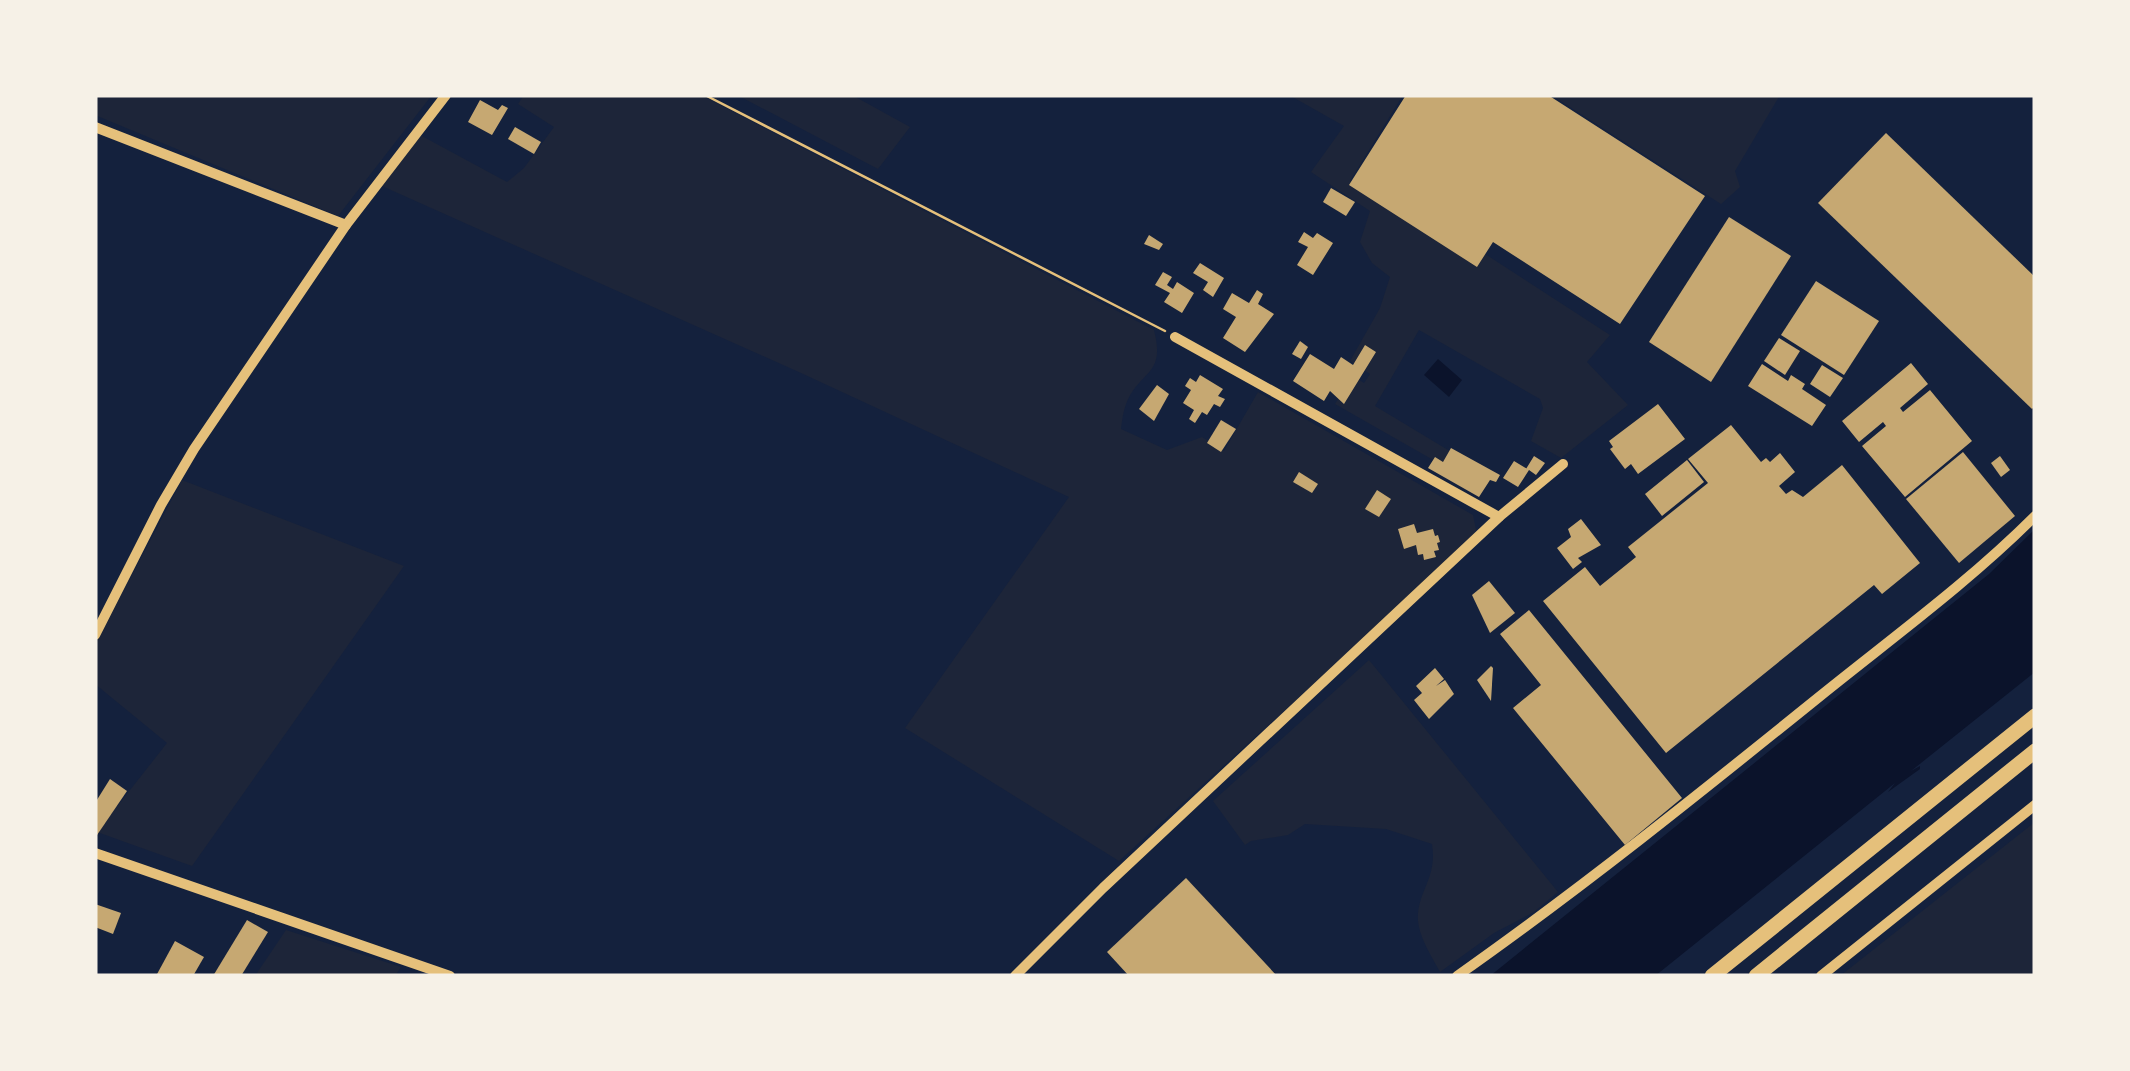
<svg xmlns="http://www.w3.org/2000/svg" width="2130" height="1071" font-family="'Noto Sans',sans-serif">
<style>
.green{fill:#1d2539}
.water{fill:#0b132b}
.building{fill:#c6a872}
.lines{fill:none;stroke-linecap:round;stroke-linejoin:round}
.path{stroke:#e5c07b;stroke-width:2.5}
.minor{stroke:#e5c07b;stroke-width:10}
.trunk{stroke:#e5c07b;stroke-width:15}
</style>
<rect width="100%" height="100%" fill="#14213d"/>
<g class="green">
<path d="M95 95H432L338 216 95 115Z"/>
<path d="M524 95H701L1154 330C1166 377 1140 369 1126 404 1123 412 1122 421 1121 429L1167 450 1202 437 1224 451 1258 392 1473 515 1476 530 1473 539 1119 861 905 728 1069 497 801 373 382 186 420 135 507 182 524 168 554 127 518 104Z"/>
<path d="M737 95H852L910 127 878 169Z"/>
<path d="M1289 95H1403L1350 181 1445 228 1610 335 1587 362 1628 405 1561 458 1531 441 1543 408 1540 399 1419 330 1375 406 1463 459 1456 473 1335 404 1353 376 1364 383 1370 374 1350 361 1380 308 1390 277 1372 263 1360 242 1370 211 1311 172 1344 126Z"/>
<path d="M1551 95H1780L1735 171 1740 187 1721 204Z"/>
<path d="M182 480 404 566 192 866 97 832 167 743 95 684V645Z"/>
<path d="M1369 660 1558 892 1534 912 1494 933 1440 972C1431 955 1416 933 1418 913 1421 887 1437 876 1432 844L1386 829 1305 824 1288 835 1251 841 1245 845 1213 801Z"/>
<path d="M2035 822V976H1840Z"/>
<path d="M286 930 401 967 395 976H255Z"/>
</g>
<g class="water">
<path d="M1438 359 1462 380 1449 397 1424 375Z"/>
<path d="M2035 529V672L1911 771 1920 766V769L1888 792 1895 783 1655 976H1490L1989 574Z"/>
</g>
<g class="building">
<path d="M1406 95H1548L1705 196 1620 324 1493 242 1477 267 1349 185Z"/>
<path d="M480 100 498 110 502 105 508 108 492 135 468 122Z"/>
<path d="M515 127 541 142 534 154 508 139Z"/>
<path d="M1886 133 2035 277V406L2032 409 1818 203Z"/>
<path d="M1331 188 1355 202 1346 216 1323 202Z"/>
<path d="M1729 217 1791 256 1711 382 1649 342Z"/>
<path d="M1304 232 1313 238 1317 233 1333 243 1313 275 1297 265 1308 247 1298 242Z"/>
<path d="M1149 235 1163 244 1159 250 1144 244Z"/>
<path d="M1200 263 1224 278 1213 297 1203 290 1208 282 1193 273Z"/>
<path d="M1163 272 1172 277 1167 285 1173 289 1177 282 1194 293 1182 313 1164 302 1170 293 1155 285Z"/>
<path d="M1816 281 1879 321 1844 375 1781 335Z"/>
<path d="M1257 290 1263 294 1258 304 1274 314 1245 352 1223 338 1236 317 1223 309 1232 293 1249 303Z"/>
<path d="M1779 338 1800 351 1785 375 1764 361Z"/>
<path d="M1300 341 1308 347 1301 359 1292 354Z"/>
<path d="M1365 345 1376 352 1344 404 1330 391 1324 401 1293 381 1310 354 1334 369 1341 357 1353 365Z"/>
<path d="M1911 363 1928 384 1900 408 1903 412 1930 390 1972 441 1905 497 1862 446 1886 426 1883 422 1859 442 1842 421Z"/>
<path d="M1762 364 1788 381 1791 375 1805 384 1802 389 1826 405 1812 426 1748 386Z"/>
<path d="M1822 365 1843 378 1830 397 1810 384Z"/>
<path d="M1200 375 1223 389 1218 396 1225 399 1220 407 1214 404 1207 415 1202 412 1195 423 1189 419 1194 410 1183 403 1191 390 1185 386 1190 378 1196 382Z"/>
<path d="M1157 385 1169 394 1154 421 1139 409Z"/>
<path d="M1658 404 1685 439 1638 474 1631 464 1625 469 1610 449 1613 447 1609 441Z"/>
<path d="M1221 420 1236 429 1221 452 1207 443Z"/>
<path d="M1731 425 1761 462 1766 458 1770 462 1780 453 1795 472 1779 486 1786 494 1792 490 1803 497 1842 465 1920 563 1882 594 1874 585 1666 753 1543 601 1585 567 1600 586 1636 557 1628 547 1708 483 1688 459Z"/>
<path d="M1451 448 1500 475 1496 482 1490 480 1479 497 1428 468 1435 457 1443 462Z"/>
<path d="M1963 452 2015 516 1959 563 1906 499Z"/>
<path d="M1534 456 1545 463 1536 475 1529 470 1518 487 1503 478 1514 461 1529 470 1526 469Z"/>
<path d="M2000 456 2010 470 2001 477 1991 463Z"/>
<path d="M1687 460 1704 482 1662 516 1645 494Z"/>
<path d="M1299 472 1318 484 1312 493 1293 482Z"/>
<path d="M1377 490 1391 499 1379 517 1365 509Z"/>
<path d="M1581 519 1601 545 1578 558 1582 562 1573 569 1557 548 1571 537 1568 529Z"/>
<path d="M1414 524 1417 533 1433 529 1435 536 1438 535 1440 542 1437 543 1439 550 1434 551 1436 557 1424 560 1423 554 1418 555 1416 545 1404 549 1398 529Z"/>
<path d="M1489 581 1515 613 1490 633 1472 595Z"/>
<path d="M1529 610 1682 798 1625 845 1513 708 1541 685 1500 634Z"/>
<path d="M1491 666 1493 668 1491 701 1477 680Z"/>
<path d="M1435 668 1444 679 1436 686 1445 680 1454 694 1429 719 1414 700 1422 693 1416 686Z"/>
<path d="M110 779 127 791 95 838V803Z"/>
<path d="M1186 878 1277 976H1129L1107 952Z"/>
<path d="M95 904 121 913 113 934 95 927Z"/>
<path d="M247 920 268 932 241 976H213Z"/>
<path d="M175 941 204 957 193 976H156Z"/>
</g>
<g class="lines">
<path class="path" d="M705 95 1165 331"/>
<g class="minor">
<path d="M95 127 346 225"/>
<path d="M1499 517 1563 464"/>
<path d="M95 635 161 505 194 449 346 225 446 95"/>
<path d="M95 853 450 976"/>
<path d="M1015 976 1103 888 1499 517 1175 337"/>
<path d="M1457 976C1582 888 1700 793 1819 697 1892 638 1969 582 2035 516"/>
<path d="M1821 976 2035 805"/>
</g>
<g class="trunk">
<path d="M1712 976 2035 716"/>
<path d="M1756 976 2035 751"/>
</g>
</g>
<rect width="2130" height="1071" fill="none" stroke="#f6f1e7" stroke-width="195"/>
</svg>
